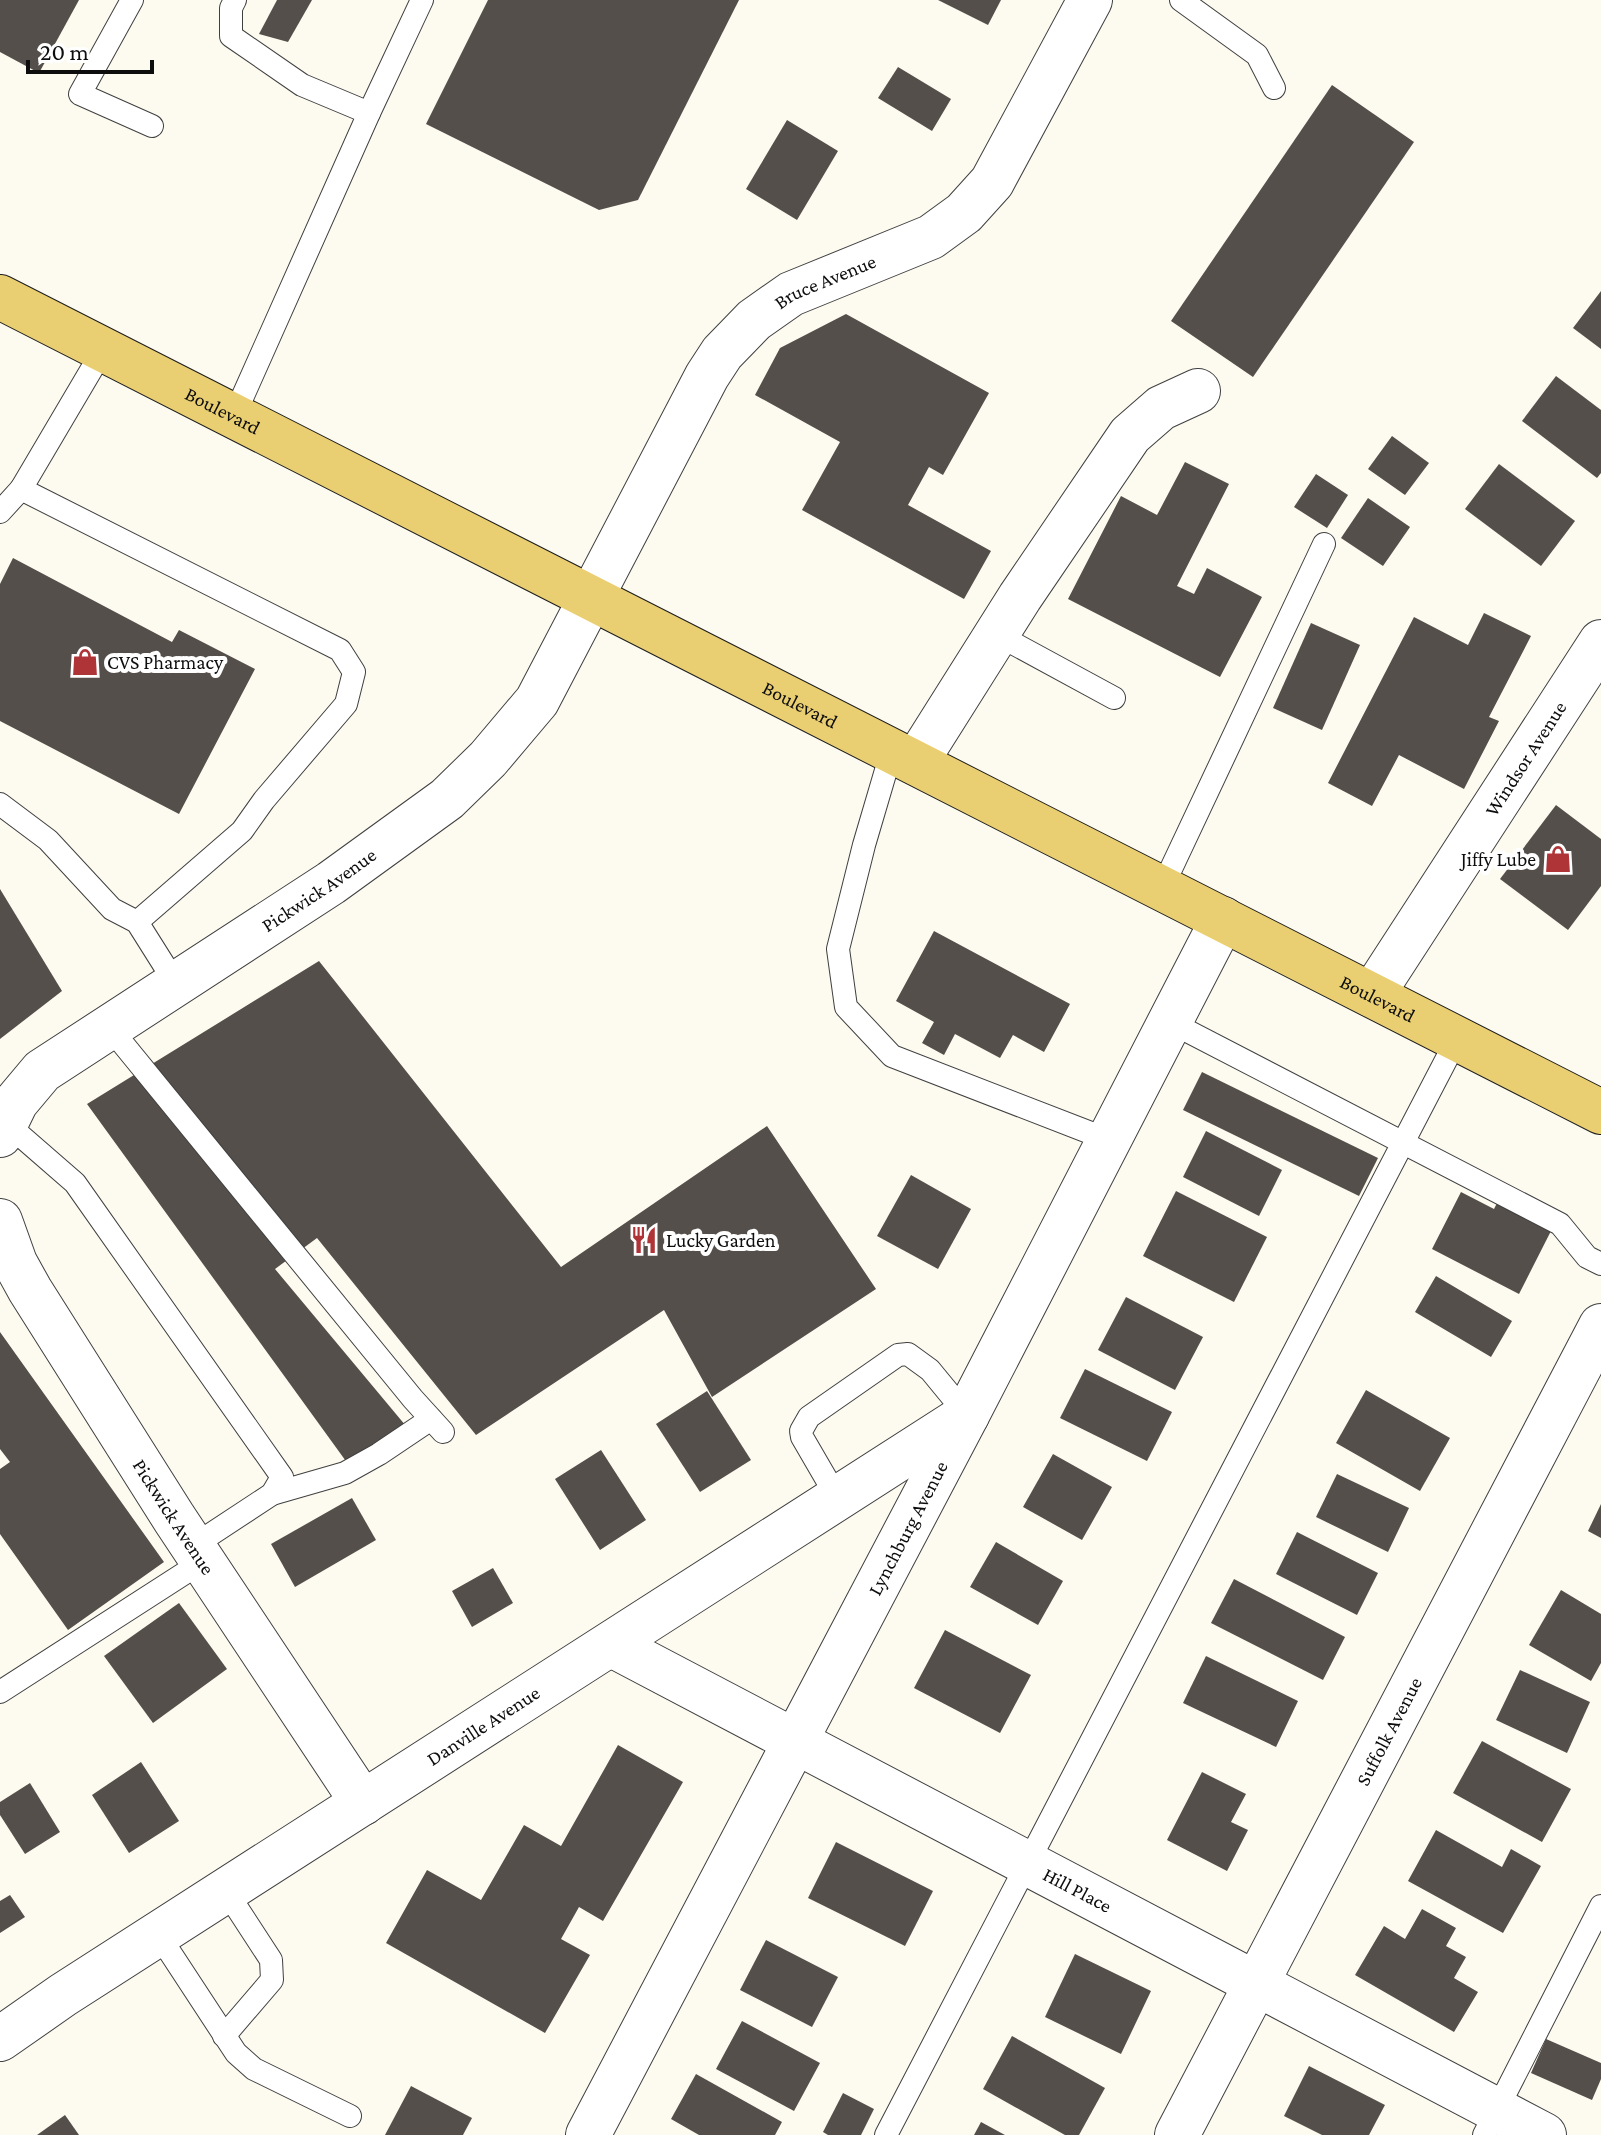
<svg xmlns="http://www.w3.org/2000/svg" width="1601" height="2135" font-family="'Crimson Pro',serif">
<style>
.building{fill:#554f4b}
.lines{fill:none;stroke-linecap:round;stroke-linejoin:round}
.service-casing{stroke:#404040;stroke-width:24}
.minor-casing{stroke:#404040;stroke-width:46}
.tertiary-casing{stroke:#404040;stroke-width:46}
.primary-casing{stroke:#1e1e1e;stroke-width:46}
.service{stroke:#fff;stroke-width:22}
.minor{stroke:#fff;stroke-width:44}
.tertiary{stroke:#fff;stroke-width:44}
.primary{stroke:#eacf72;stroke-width:44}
.labels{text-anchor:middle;stroke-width:8;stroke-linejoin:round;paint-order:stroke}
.street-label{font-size:20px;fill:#0d0d0d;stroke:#fff}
.poi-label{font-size:20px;fill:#0d0d0d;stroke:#fff;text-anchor:start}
</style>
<rect width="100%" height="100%" fill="#fdfbef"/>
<g class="building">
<path d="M0 0H79L39 73 0 52Z"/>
<path d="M277 0H312L288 42 259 34Z"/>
<path d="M488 0H739L638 200 599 210 426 124Z"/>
<path d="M938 0H1001L988 25Z"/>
<path d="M898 67 951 99 932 131 878 98Z"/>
<path d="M1332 85 1414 142 1253 377 1171 321Z"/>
<path d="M787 120 838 151 797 220 746 189Z"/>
<path d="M1601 291V349L1573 328Z"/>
<path d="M846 314 989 393 943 475 929 467 908 505 991 551 964 599 802 510 840 442 755 395 780 348Z"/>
<path d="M1556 376 1601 410V473L1597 478 1522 421Z"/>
<path d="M1392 436 1429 463 1405 495 1368 469Z"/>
<path d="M1185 462 1229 484 1177 586 1194 594 1207 568 1262 597 1220 677 1068 599 1121 496 1157 515Z"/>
<path d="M1499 464 1575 521 1541 566 1465 509Z"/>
<path d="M1316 474 1348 495 1327 528 1294 507Z"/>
<path d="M1368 498 1410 527 1383 566 1341 538Z"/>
<path d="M13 558 172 642 179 630 255 669 179 814 0 721V584Z"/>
<path d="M1484 613 1531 636 1489 717 1499 721 1464 789 1399 755 1372 806 1328 783 1414 617 1468 645Z"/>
<path d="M1311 623 1360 645 1322 730 1273 708Z"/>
<path d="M1556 805 1601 839V886L1568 930 1500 879Z"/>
<path d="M0 889 62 991 0 1039Z"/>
<path d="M934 931 1070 1004 1044 1052 1013 1035 1000 1058 955 1034 944 1055 922 1043 934 1022 896 1001Z"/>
<path d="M319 961 561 1267 767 1126 876 1289 712 1397 664 1310 476 1435 317 1238 275 1269 406 1426 348 1464 87 1104Z"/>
<path d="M1202 1072 1378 1158 1359 1196 1183 1110Z"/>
<path d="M1206 1131 1282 1170 1259 1216 1183 1177Z"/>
<path d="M911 1175 971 1209 938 1269 877 1236Z"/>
<path d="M1176 1191 1267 1237 1234 1302 1143 1256Z"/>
<path d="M1461 1192 1494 1209 1498 1201 1552 1229 1519 1294 1432 1249Z"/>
<path d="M1436 1276 1512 1321 1491 1357 1415 1312Z"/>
<path d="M1126 1297 1203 1337 1175 1390 1098 1350Z"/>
<path d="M0 1332 164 1562 68 1630 0 1534V1469L10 1462 0 1449Z"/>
<path d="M1085 1369 1172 1412 1147 1461 1060 1418Z"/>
<path d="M1366 1390 1450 1438 1420 1491 1336 1443Z"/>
<path d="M707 1391 751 1460 700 1492 656 1424Z"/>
<path d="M601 1450 646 1520 600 1550 555 1479Z"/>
<path d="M1053 1454 1112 1487 1082 1540 1023 1507Z"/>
<path d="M1337 1474 1409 1508 1388 1552 1316 1517Z"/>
<path d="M352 1498 376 1540 295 1587 271 1544Z"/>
<path d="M1601 1504V1538L1588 1531Z"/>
<path d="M1297 1532 1378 1573 1357 1615 1276 1574Z"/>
<path d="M996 1542 1063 1581 1038 1625 970 1587Z"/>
<path d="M493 1568 513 1603 472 1627 452 1591Z"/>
<path d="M1234 1579 1345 1637 1323 1680 1211 1623Z"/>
<path d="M1561 1590 1601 1614V1663L1591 1681 1529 1645Z"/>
<path d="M179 1603 227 1669 153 1723 104 1656Z"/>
<path d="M945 1630 1031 1675 1000 1733 914 1688Z"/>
<path d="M1206 1656 1298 1701 1276 1747 1183 1703Z"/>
<path d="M1520 1670 1590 1702 1567 1753 1496 1720Z"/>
<path d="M1482 1741 1571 1789 1542 1842 1453 1793Z"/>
<path d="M618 1745 683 1782 603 1921 579 1907 561 1939 590 1955 545 2033 386 1943 427 1870 481 1900 524 1825 561 1846Z"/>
<path d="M141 1762 179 1821 129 1853 92 1795Z"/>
<path d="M1202 1772 1246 1794 1231 1822 1248 1830 1227 1871 1167 1840Z"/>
<path d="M30 1783 60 1832 25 1854 0 1815V1802Z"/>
<path d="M1436 1830 1502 1867 1511 1849 1541 1866 1503 1933 1408 1881Z"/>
<path d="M836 1842 933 1891 905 1946 808 1898Z"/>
<path d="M10 1895 25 1917 0 1933V1901Z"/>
<path d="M1422 1909 1456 1928 1446 1946 1466 1957 1454 1978 1478 1992 1454 2032 1355 1975 1384 1926 1405 1939Z"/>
<path d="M766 1940 838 1977 812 2027 740 1990Z"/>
<path d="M1075 1954 1151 1991 1121 2054 1045 2017Z"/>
<path d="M742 2021 820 2063 794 2111 716 2069Z"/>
<path d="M1012 2036 1105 2088 1079 2135H1065L983 2089Z"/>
<path d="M1546 2039 1601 2063V2079L1592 2100 1531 2073Z"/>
<path d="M1309 2066 1385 2105 1369 2135H1322L1284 2116Z"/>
<path d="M696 2074 782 2122 775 2135H699L671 2119Z"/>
<path d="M411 2086 472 2118 463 2135H385Z"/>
<path d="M843 2093 874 2109 861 2135H828L823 2132Z"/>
<path d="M65 2115 79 2135H37Z"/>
<path d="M981 2122 1005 2135H974Z"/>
</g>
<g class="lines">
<g class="service-casing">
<g id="service">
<path d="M132 0 80 94 152 126"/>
<path d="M235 0 231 8V36L302 85 369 113"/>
<path d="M1181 0 1257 55 1274 88"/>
<path d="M234 416 369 113 422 0"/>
<path d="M21 489 340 650 354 672 346 704 264 800 242 831 137 922"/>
<path d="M0 512 21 489 103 350"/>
<path d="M996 634 1114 698"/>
<path d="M892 750 864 845 838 949 846 1007 892 1056 1109 1140"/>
<path d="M0 804 48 840 112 909 137 922 176 984"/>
<path d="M1162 888 1324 544"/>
<path d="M1170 1022 1560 1224 1587 1257 1601 1264"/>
<path d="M110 1028 413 1399 443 1432"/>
<path d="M6 1123 75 1183 282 1477 272 1494 193 1546"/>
<path d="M272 1494 345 1473 379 1454 431 1419"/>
<path d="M838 1499 802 1437 801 1431 809 1417 898 1355 908 1354 930 1370 967 1415"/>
<path d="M0 1692 202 1562"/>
<path d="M158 1934 236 2053 254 2069 350 2116"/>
<path d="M224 2036 272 1980 271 1960 226 1891"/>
<path d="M886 2135 1457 1039"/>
<path d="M1484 2135 1601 1906"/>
</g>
</g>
<g class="minor-casing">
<g id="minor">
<path d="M916 762 1020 597 1130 435 1161 408 1198 391"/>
<path id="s1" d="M1372 995 1601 642"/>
<path id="s2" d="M0 1135 16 1102 42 1071 331 883 447 799 488 759 537 701 707 376 722 353 754 320 791 294 931 237 964 213 992 182 1090 0"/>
<path id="s3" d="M0 1221 15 1263 30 1290 174 1518 363 1803"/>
<path id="s4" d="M612 1645 1544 2135"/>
<path id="s5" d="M0 2039 63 1995 967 1415"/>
<path id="s6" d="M1177 2135 1601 1326"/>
</g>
</g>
<g class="tertiary-casing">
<g id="tertiary">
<path id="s7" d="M588 2135 967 1415 1223 919"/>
</g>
</g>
<g class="primary-casing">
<g id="primary">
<path id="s8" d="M0 297 1601 1112"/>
</g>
</g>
<use href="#service" class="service"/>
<use href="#minor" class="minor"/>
<use href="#tertiary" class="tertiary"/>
<use href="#primary" class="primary"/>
</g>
<defs>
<g id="shop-bare" transform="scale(2.16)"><path d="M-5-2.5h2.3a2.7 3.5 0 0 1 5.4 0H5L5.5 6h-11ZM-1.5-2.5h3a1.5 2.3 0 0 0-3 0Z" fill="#af3438" stroke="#fff" stroke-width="2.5" paint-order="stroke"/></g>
<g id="restaurant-bare" transform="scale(2.16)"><path d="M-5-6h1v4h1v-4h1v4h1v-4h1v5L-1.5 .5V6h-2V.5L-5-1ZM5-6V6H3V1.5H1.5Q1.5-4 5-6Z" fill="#af3438" stroke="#fff" stroke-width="2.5" paint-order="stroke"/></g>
</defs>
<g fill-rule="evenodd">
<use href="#shop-bare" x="85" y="662"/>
<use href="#shop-bare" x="1558" y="859"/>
<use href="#restaurant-bare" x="644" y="1240"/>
</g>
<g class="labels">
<g class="street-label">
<text dy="7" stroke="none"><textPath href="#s2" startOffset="1220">Bruce Avenue</textPath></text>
<text dy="7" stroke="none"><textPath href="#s8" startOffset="250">Boulevard</textPath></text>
<text dy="7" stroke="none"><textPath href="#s8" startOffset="898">Boulevard</textPath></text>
<text dy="7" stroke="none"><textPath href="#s1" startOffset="282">Windsor Avenue</textPath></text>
<text dy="7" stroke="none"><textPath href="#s2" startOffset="408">Pickwick Avenue</textPath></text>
<text dy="7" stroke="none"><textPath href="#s8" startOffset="1546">Boulevard</textPath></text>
<text dy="7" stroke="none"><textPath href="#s3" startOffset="344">Pickwick Avenue</textPath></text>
<text dy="7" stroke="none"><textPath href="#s7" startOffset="686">Lynchburg Avenue</textPath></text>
<text dy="7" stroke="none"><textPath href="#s5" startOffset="576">Danville Avenue</textPath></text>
<text dy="7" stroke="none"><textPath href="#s6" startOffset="456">Suffolk Avenue</textPath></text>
<text dy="7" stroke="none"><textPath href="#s4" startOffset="526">Hill Place</textPath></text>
</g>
<g class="poi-label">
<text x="107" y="669">CVS Pharmacy</text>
<text x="1536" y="866" text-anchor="end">Jiffy Lube</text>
<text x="666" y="1247">Lucky Garden</text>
</g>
</g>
<path d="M28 60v12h124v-12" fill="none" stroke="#0d0d0d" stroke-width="4"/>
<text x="40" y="60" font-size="24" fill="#0d0d0d" stroke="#ffffff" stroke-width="6" paint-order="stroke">20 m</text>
</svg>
